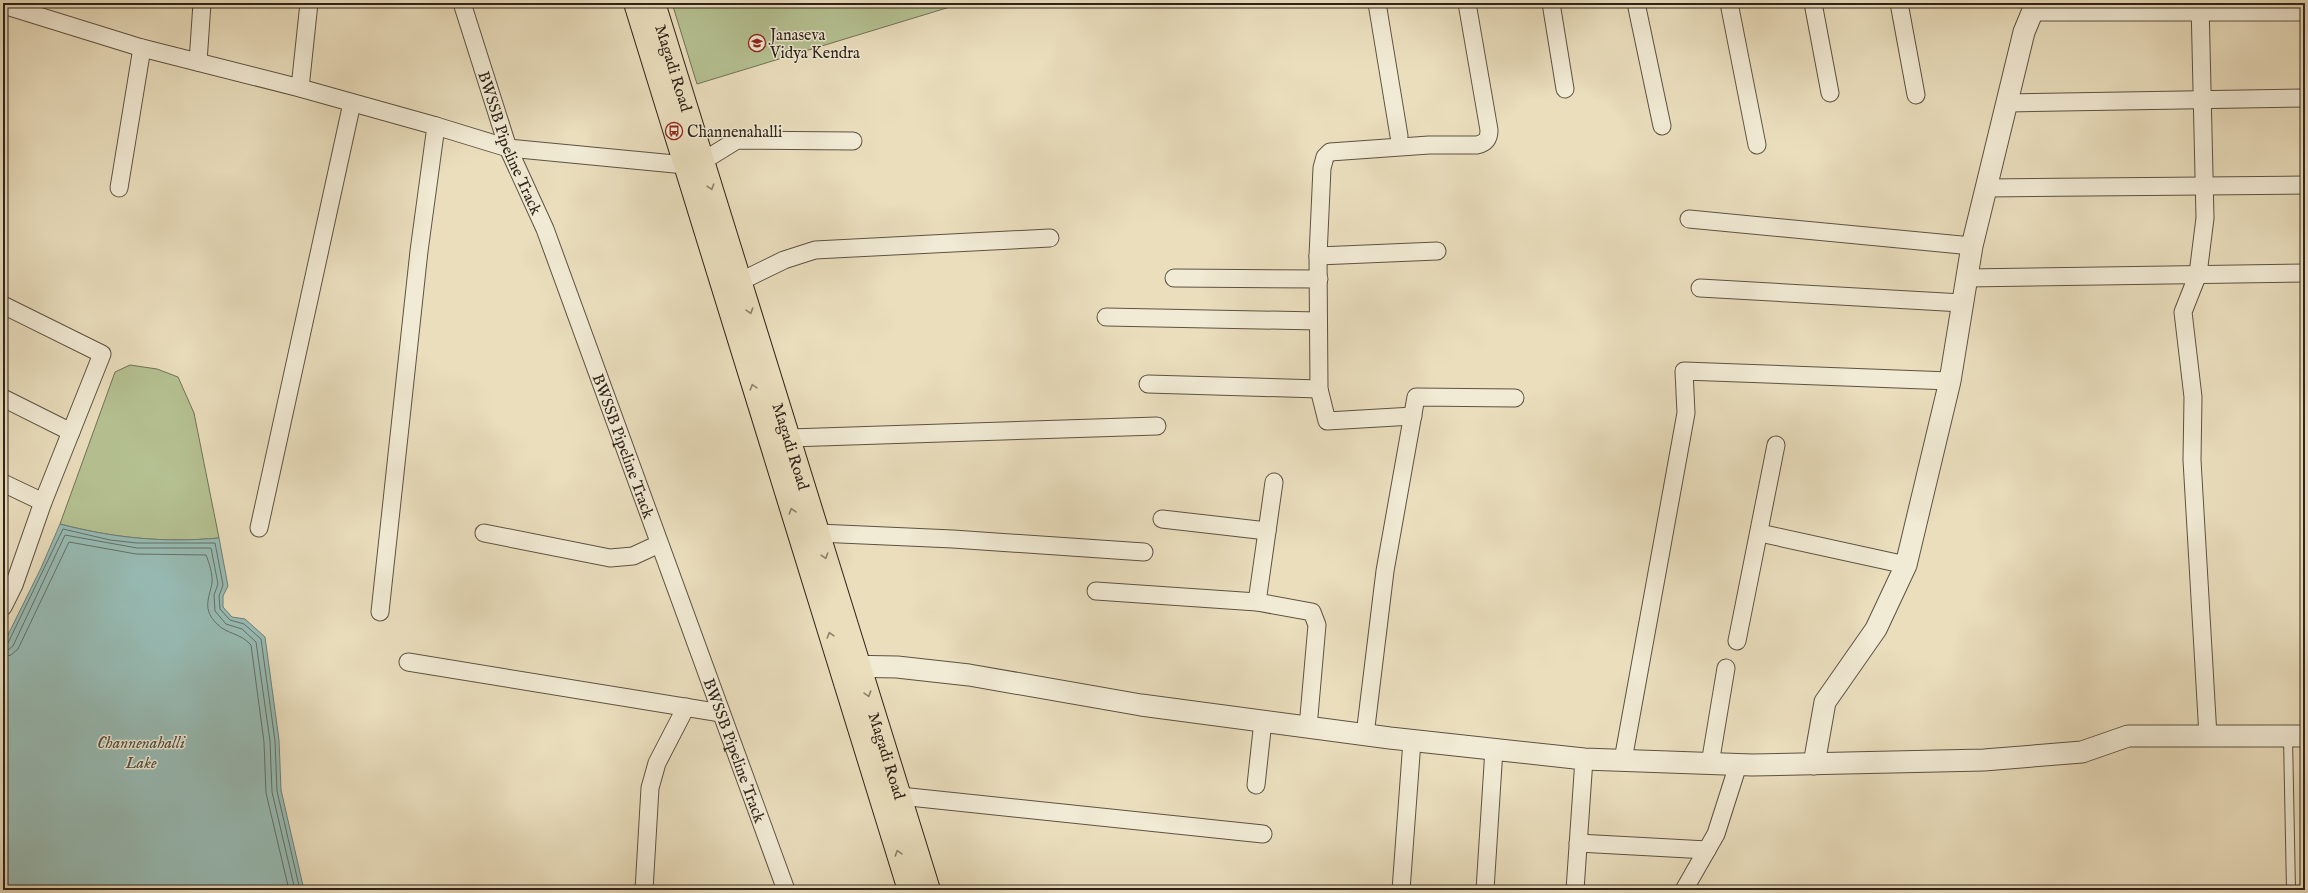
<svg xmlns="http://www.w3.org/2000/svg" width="2308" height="893" font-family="'IM FELL English',serif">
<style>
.green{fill:#b5c192;stroke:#727256}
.water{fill:#98bcb5;stroke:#6e7f77}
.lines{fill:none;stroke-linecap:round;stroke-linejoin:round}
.shore{stroke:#637067;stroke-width:1}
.service-casing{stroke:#5d5242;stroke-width:10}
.minor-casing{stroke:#5d5242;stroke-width:19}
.tertiary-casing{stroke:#5d5242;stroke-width:23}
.primary-casing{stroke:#2e2319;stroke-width:24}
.service{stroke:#f1ead4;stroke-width:8}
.minor{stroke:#f1ead4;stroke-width:17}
.tertiary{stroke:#f1ead4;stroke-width:21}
.primary{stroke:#eadebd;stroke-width:22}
.oneway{stroke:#8c806b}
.labels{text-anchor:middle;stroke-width:3;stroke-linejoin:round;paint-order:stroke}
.poi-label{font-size:16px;fill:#2e2319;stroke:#f1ead4;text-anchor:start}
.street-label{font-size:16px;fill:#2e2319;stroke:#f1ead4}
.water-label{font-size:17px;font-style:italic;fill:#4e5148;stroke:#f1ead4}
</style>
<rect width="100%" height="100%" fill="#eadebd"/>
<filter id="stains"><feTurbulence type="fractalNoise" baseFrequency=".005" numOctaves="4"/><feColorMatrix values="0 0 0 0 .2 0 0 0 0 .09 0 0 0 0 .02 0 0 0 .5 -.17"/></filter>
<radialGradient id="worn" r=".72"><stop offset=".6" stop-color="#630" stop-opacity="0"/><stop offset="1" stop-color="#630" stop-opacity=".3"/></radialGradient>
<g class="green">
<path d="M672 3H963L697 84Z"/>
<path d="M130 365 157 369 178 377 194 413 219 538C164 543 113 538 60 524L115 372Z"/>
</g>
<path class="water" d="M60 524C113 538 164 543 219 538L228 586 223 596V607L232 617 245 619 265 637 279 740 281 790 304 890H3V645L41 568Z"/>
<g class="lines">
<g class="shore">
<path d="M3 646 8 643 63 529 110 540 137 543H215L223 585 219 596 220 609 230 620 244 624 261 639 275 741 277 791 300 890"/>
<path d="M3 651 8 650 13 646 65 535 137 548H211L218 584 214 595 215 611 226 624 242 629 256 642 270 741 272 792 295 890"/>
<path d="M3 657 11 655 18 649 69 542 136 554 206 555C209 562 213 575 212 583 209 599 202 609 217 624 228 635 239 632 251 645L264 742 266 793 289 890"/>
</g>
<g class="service-casing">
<path id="service" d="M2288 737 2291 890"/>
</g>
<g class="minor-casing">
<g id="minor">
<path id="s1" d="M462 3 508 148 545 229 786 890"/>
<path d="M1377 3 1399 136"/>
<path d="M1551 3 1565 89"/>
<path d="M1636 3 1662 126"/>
<path d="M1729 3 1757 145"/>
<path d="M1813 3 1830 93"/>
<path d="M1899 3 1916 95"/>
<path d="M2200 3 2205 218 2198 274 2183 312 2193 397 2192 460 2208 736"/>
<path d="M3 5 142 48 300 88 436 126 419 251 380 612"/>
<path d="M2032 12H2305"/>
<path d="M198 62 202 3"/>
<path d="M300 88 309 3"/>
<path d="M2008 103 2305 98"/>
<path d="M436 126 508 148 685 165 703 161 737 140 853 141"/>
<path d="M119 188 142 48"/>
<path d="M1987 188 2305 185"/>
<path d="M1689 219 1972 246"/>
<path d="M1318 256 1437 251"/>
<path d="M1174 278 1319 279"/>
<path d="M1966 278 2305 273"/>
<path d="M741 281 784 260 815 250 1050 238"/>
<path d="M1700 288 1962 303"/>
<path d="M3 305 102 354 43 502 14 585 3 607"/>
<path d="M1106 317 1318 321"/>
<path d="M1148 384 1319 389"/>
<path d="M3 398 71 432"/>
<path d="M1413 416 1327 421 1319 389 1318 256 1322 168 1325 157 1330 152 1429 145H1477C1486 143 1489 139 1489 130L1467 3"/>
<path d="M790 438 1157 426"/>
<path d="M1274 482 1257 602 1312 612 1317 625 1308 727"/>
<path d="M3 483 43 502"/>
<path d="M1162 519 1267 531"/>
<path d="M259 528 352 103"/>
<path d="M484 533 610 558 633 556 659 544"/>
<path d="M818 533 953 539 1144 552"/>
<path d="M1760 533 1906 565"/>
<path d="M1096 591 1257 602"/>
<path d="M1737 641 1776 445"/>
<path d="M408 662 721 713"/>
<path d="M1365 735 1385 571 1416 397 1515 398"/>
<path d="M1623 760 1686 413 1684 371 1950 381"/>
<path d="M1710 764 1726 668"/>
<path d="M1256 785 1263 721"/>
<path d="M900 796 1263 834"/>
<path d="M1578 843 1707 850"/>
<path d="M644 890 650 788 657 763 686 707"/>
<path d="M1401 890 1412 741"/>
<path d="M1485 890 1494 749"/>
<path d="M1575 890 1584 759"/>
<path d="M1684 890 1716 834 1738 765"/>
</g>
</g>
<g class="tertiary-casing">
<g id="tertiary">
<path d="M842 666 897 667 969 675 1141 705 1390 738 1584 759 1752 765 1984 760 2082 752 2128 736H2305"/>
<path d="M1814 764 1825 702 1876 629 1906 565 1950 381 1972 246 2024 32 2036 3"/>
</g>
</g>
<g class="primary-casing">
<g id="primary">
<path d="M635 3 909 890"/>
<path id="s2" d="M654 3 929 890"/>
</g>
</g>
<use href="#service" class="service"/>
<use href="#minor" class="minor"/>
<use href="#tertiary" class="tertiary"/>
<use href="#primary" class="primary"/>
</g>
<defs><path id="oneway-chevron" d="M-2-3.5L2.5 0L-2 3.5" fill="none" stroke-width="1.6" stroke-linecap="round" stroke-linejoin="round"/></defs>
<g class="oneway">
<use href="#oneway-chevron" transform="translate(711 187) rotate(73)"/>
<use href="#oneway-chevron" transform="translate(750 311) rotate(72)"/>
<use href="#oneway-chevron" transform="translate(753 387) rotate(-107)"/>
<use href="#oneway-chevron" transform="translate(792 511) rotate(-107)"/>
<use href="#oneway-chevron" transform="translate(825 556) rotate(73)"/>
<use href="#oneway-chevron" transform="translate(830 635) rotate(-107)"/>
<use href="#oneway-chevron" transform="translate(868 694) rotate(73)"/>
<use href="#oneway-chevron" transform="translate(898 853) rotate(-107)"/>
</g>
<defs>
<g id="school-ring" transform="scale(0.9)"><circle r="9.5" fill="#f1ead4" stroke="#8f2418" stroke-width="1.5"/><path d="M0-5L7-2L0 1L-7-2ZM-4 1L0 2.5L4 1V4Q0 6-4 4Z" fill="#8f2418"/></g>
<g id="bus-ring" transform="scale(0.9)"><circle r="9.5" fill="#f1ead4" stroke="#8f2418" stroke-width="1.5"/><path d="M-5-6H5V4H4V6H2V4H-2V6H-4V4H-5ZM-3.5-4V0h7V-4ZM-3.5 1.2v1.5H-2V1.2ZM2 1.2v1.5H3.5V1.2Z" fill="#8f2418"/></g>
</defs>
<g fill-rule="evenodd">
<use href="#school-ring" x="757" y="43"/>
<use href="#bus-ring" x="674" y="131"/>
</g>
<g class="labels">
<g class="poi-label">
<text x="770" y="40">Janaseva<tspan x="770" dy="18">Vidya Kendra</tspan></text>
<text x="687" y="137">Channenahalli</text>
</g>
<g class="street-label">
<text dy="6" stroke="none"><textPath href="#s2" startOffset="68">Magadi Road</textPath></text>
<text dy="6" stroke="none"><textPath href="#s1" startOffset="148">BWSSB Pipeline Track</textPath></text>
<text dy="6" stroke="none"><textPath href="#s1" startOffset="472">BWSSB Pipeline Track</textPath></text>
<text dy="6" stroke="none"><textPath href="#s2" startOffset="464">Magadi Road</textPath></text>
<text dy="6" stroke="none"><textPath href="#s1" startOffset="796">BWSSB Pipeline Track</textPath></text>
<text dy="6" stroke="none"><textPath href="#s2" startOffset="788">Magadi Road</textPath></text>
</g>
<g class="water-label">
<text x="141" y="748">Channenahalli<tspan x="141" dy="20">Lake</tspan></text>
</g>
</g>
<rect width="2308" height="893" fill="none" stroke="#eadebd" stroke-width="16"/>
<rect x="4" y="4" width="2300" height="885" fill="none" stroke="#2e2319" stroke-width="2"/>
<rect x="8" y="8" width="2292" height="877" fill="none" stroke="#2e2319"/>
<rect width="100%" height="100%" filter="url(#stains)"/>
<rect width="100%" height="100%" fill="url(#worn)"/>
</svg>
